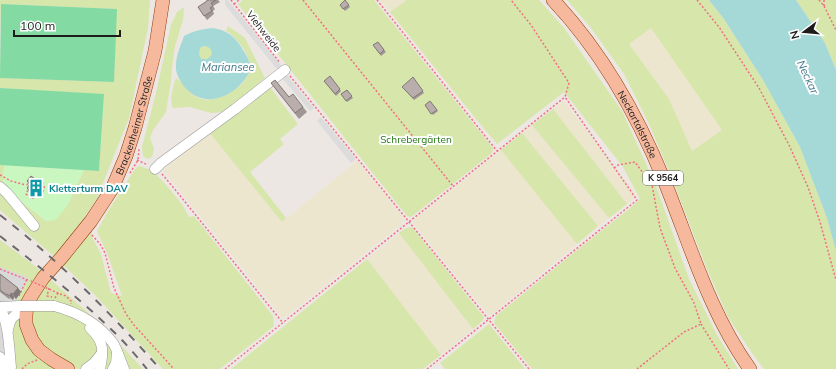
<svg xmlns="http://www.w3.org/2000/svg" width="836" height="369" font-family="Mulish,sans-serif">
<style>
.residential{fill:#dad9da}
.farmland{fill:#ece6ce}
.grass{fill:#d7e6aa;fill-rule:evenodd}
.park{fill:#caf7c0}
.pitch{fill:#83daa2}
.parking{fill:#dcdcdc}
.water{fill:#a4d9d8;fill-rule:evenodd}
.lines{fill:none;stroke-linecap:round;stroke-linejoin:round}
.minor-casing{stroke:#999;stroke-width:11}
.major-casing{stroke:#8f3e06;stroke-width:14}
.path{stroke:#f36e83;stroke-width:1.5;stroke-dasharray:2 2;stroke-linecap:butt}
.minor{stroke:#fff;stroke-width:10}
.major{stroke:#f7b99d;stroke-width:13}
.rail{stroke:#6a6a6a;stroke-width:2;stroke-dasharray:8 8;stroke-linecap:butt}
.minor-bridge-casing{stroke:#999;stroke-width:11;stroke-linecap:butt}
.path-bridge{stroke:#f36e83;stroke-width:1.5;stroke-dasharray:2 2;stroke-linecap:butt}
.minor-bridge{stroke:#fff;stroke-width:10}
.wall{fill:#a09694}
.shaded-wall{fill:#827a78}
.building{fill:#baaeac;stroke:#827a78}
.labels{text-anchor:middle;stroke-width:4;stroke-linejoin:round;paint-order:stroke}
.shield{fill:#fff;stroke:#606060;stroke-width:1}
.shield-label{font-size:9px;font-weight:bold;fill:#1c1c1c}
.street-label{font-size:10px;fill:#1c1c1c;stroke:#fff}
.park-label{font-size:10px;fill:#227510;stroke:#fff}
.culture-label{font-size:10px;font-weight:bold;fill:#0d838f;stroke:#fff;text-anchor:start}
.water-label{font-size:11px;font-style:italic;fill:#417889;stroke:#fff}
</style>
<rect width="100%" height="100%" fill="#ede7e3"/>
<path class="residential" d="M0 240 36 267 34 269 18 298 11 350 0 369Z"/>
<g class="farmland">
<path d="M380 0H407L390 12Z"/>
<path d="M651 28 723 130 691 151 669 99 629 44Z"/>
<path d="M564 101 636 195 634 199 627 204 553 109Z"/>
<path d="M532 125 609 218 598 226 522 133Z"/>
<path d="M209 132 282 222 357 161 384 193 403 217 402 224 283 319 163 170Z"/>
<path d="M501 150 577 244 491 315 487 314 413 223 414 220Z"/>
<path d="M399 233 473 329 441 355 367 259Z"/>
</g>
<g class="grass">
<path d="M0 0H150L148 28 129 118 97 198 82 221 55 257 0 210V165H4L3 177 4 188 46 221 67 206 84 170 99 171 104 95 0 88V78L114 82 116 9 1 4 0 31Z"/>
<path d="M243 0H374L493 148 492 153 411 217 407 216 238 4Z"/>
<path d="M407 0H539L564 28 622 111 656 186 689 279 717 335 738 369H532L494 323 496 316 576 251 629 209 640 199 623 167 564 92 497 144 476 119 390 12Z"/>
<path d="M567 0H709L724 19 763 80 800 147 827 218 836 251V369H764L752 353 728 317 707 269 672 178 649 124 624 74 591 28ZM651 28 722 130 692 151 669 99 629 44Z"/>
<path d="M796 0H836V70L825 43Z"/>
<path d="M184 7 183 20 180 29 179 34 175 46 172 68 171 81 166 112 153 130 150 138 154 149 152 157 147 159 143 156 142 147 156 93 171 25 177 12Z"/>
<path d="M228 26 245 38 265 78 244 96 222 112 211 113 190 107 173 108C169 101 173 86 176 78 185 83 189 96 202 99 210 101 218 98 226 95 247 84 257 70 243 48 238 41 233 35 226 31Z"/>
<circle cx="205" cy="53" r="7"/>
<path d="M269 86 298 124 280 139 284 144 250 172 286 218 282 222 209 132Z"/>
<path d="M553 109 627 204 609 218 532 125Z"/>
<path d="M522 133 598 226 577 244 501 150Z"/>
<path d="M138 166C143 167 148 168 153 172 161 178 186 207 189 217L194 216 273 316 274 326 220 369H163L95 295 62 264 92 228V237L101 254 111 293 122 296 107 253 97 231 107 213 133 172Z"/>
<path d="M412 227 484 317 483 320 473 329 399 233 406 228Z"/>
<path d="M0 240 36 267 101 324 143 369H14L6 316 18 298 29 278 0 267Z"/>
<path d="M367 259 441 355 423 369H231Z"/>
<path d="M489 324 525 369H445L440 363Z"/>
</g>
<path class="park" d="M4 165 84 170 67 206 56 220 46 221 4 188 3 177Z"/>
<g class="pitch">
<path d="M1 4 117 9 114 82 0 78Z"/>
<path d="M0 88 104 94 99 171 0 165Z"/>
</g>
<g class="parking">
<path d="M225 0H228L284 69 280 73 225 5Z"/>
<path d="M286 74 314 108 310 111 282 78Z"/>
<path d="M321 117 356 159 351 163 317 121Z"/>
</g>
<g class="water">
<path d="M709 0H796L825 43 836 70V251L827 218 800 147 763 80 724 19Z"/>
<path d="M212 28C227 30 235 36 243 50 247 56 252 64 249 72 247 78 242 83 238 87 221 102 198 105 183 85 179 79 175 72 176 65 176 55 181 45 184 36 194 31 202 29 212 28ZM205 46 210 48 212 52 211 56 207 59H202C198 56 199 51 201 47Z"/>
</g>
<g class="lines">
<g class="minor-casing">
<g id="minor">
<path d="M155 169 161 163 235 109 285 70"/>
<path d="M0 187 7 193 34 226"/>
<path d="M54 306C77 312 98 323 113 343 117 349 121 362 124 369"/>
<path d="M0 307C9 325 9 348 11 367L10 369"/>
<path d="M0 307 20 306"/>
<path d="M90 328C104 341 104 351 100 369"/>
<path d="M8 330C10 321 11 317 19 313"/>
<path d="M0 357 5 369"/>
<path d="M86 369 94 363 102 353"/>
<path d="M113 369 116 363 117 353"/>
</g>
</g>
<g class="major-casing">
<g id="major">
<path id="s1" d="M553 0C602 52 637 114 664 180 690 244 709 312 750 369"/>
<path id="s2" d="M68 369 51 359 39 350 32 340 26 324V316L27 304 32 295 43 278 62 257 91 221 112 189 126 156 135 128 155 51 163 0"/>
</g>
</g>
<g class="path">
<path d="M231 0 280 63"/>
<path d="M303 0 453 186"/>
<path d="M377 0 497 151"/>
<path d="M697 0 719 27 759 88 789 145 808 187 820 222 836 280"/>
<path d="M819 0 824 6 836 30"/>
<path d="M234 4 239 0"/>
<path d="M824 6V0"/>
<path d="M290 76 529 369"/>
<path d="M137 160 148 165"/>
<path d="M614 168 618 165 635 162 652 185 660 228 675 268 694 303 701 324 684 332 637 369"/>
<path d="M130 173 138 160 139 149"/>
<path d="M162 174 173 187 283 323"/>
<path d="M0 175 11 181 26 185"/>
<path d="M31 178H33C36 179 40 181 42 183 49 190 37 198 31 198L26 194 29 188 27 185Z"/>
<path d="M32 198 38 192 37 190"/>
<path d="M92 235 100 244 105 253 114 288 126 314 134 325 174 369"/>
<path d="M0 269 30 281"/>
<path d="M49 288 47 296 52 297"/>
<path d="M60 294 66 296 71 301V304"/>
<path d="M19 296 27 279"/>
<path d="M55 298 58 293"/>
<path d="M701 324 729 369"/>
<path d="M22 369 27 364 37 360"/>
<path d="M225 369 565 97 569 83 531 25 511 0"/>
<path d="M427 369 637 200 565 97"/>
</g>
<use href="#minor" class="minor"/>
<use href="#major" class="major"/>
<g class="rail">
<path d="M0 215C58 260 111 313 160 369"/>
<path d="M0 236C41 268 82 300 119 337 129 347 138 358 147 369"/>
</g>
<g class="minor-bridge-casing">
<path id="minor-bridge" d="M20 306H54"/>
</g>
<path class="path-bridge" d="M31 281 60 294"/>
<use href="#minor-bridge" class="minor-bridge"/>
</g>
<g class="wall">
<path d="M207 0H218L220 2 213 6 215 9 213 11 214 14 207 20 198 7 207 1Z"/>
<path d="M345 0 350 7 345 11 340 5Z"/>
<path d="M378 42 386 52 381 56 373 45Z"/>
<path d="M330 76 341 91 336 96 324 81Z"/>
<path d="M413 77 424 93 414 100 402 87Z"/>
<path d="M271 83 303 107 307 112 299 119Z"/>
<path d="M347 90 353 98 347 102 341 94Z"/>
<path d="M430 101 438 111 433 115 425 105Z"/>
<path d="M27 181H38L40 185 34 195 29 192 27 188 29 185Z"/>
<path d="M0 274 18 288 21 292 16 299 14 297 13 300 10 298 9 299 0 292Z"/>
</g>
<g class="shaded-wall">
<path d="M38 181 40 185 34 195 31 192Z"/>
<path d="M18 288 21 292 16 299 13 294Z"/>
<path d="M11 293 14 297 13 300 10 296Z"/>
</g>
<g class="building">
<path d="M207 0H216L211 3 213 6 210 8 212 11 204 16 198 7 207 1Z"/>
<path d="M345 0 349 5 343 9 340 5Z"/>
<path d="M378 42 384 50 380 54 373 45Z"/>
<path d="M330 76 340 89 335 94 324 81Z"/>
<path d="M413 77 423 91 413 98 402 87Z"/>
<path d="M275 80 289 97 293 94 303 107 295 113 271 83Z"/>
<path d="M347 90 352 96 346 101 341 94Z"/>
<path d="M430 101 437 110 431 114 425 105Z"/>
<path d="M31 176 38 181 31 192 27 188 30 184 27 181Z"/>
<path d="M0 274 18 288 13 294 11 293 10 296 7 294V295L0 290Z"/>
</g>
<defs>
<g id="building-bare" transform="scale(1.38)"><path d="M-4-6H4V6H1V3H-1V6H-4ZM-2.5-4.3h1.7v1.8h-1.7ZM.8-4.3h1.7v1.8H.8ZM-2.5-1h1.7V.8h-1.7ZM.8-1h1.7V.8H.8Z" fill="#0f9aa8" stroke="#fff" stroke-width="2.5" paint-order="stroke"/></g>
</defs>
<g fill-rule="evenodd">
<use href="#building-bare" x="36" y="188"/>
</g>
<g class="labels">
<rect class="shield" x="643" y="171" width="40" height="14" rx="3"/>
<g class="shield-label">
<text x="663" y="181">K 9564</text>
</g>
<g class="street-label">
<text transform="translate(264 31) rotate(52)" y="4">Viehweide</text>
<text dy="4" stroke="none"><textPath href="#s1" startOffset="151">Neckartalstraße</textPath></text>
<text dy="4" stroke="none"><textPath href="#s2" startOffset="295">Brackenheimer Straße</textPath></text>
</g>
<g class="park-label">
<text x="416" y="143">Schrebergärten</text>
</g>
<g class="culture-label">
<text x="49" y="192">Kletterturm DAV</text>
</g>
<g class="water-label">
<text x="228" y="71">Mariansee</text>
<text transform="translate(808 77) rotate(65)" y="4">Neckar</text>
</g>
</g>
<g transform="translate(804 32) rotate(254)" stroke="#ffffff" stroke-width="3" paint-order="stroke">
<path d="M0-3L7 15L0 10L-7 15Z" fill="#1c1c1c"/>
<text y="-6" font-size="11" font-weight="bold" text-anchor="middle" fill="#1c1c1c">N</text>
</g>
<path d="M14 30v6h106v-6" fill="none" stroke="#1c1c1c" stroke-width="2"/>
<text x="20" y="30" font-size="12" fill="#1c1c1c" stroke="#ffffff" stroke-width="3" paint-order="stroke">100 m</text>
</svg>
